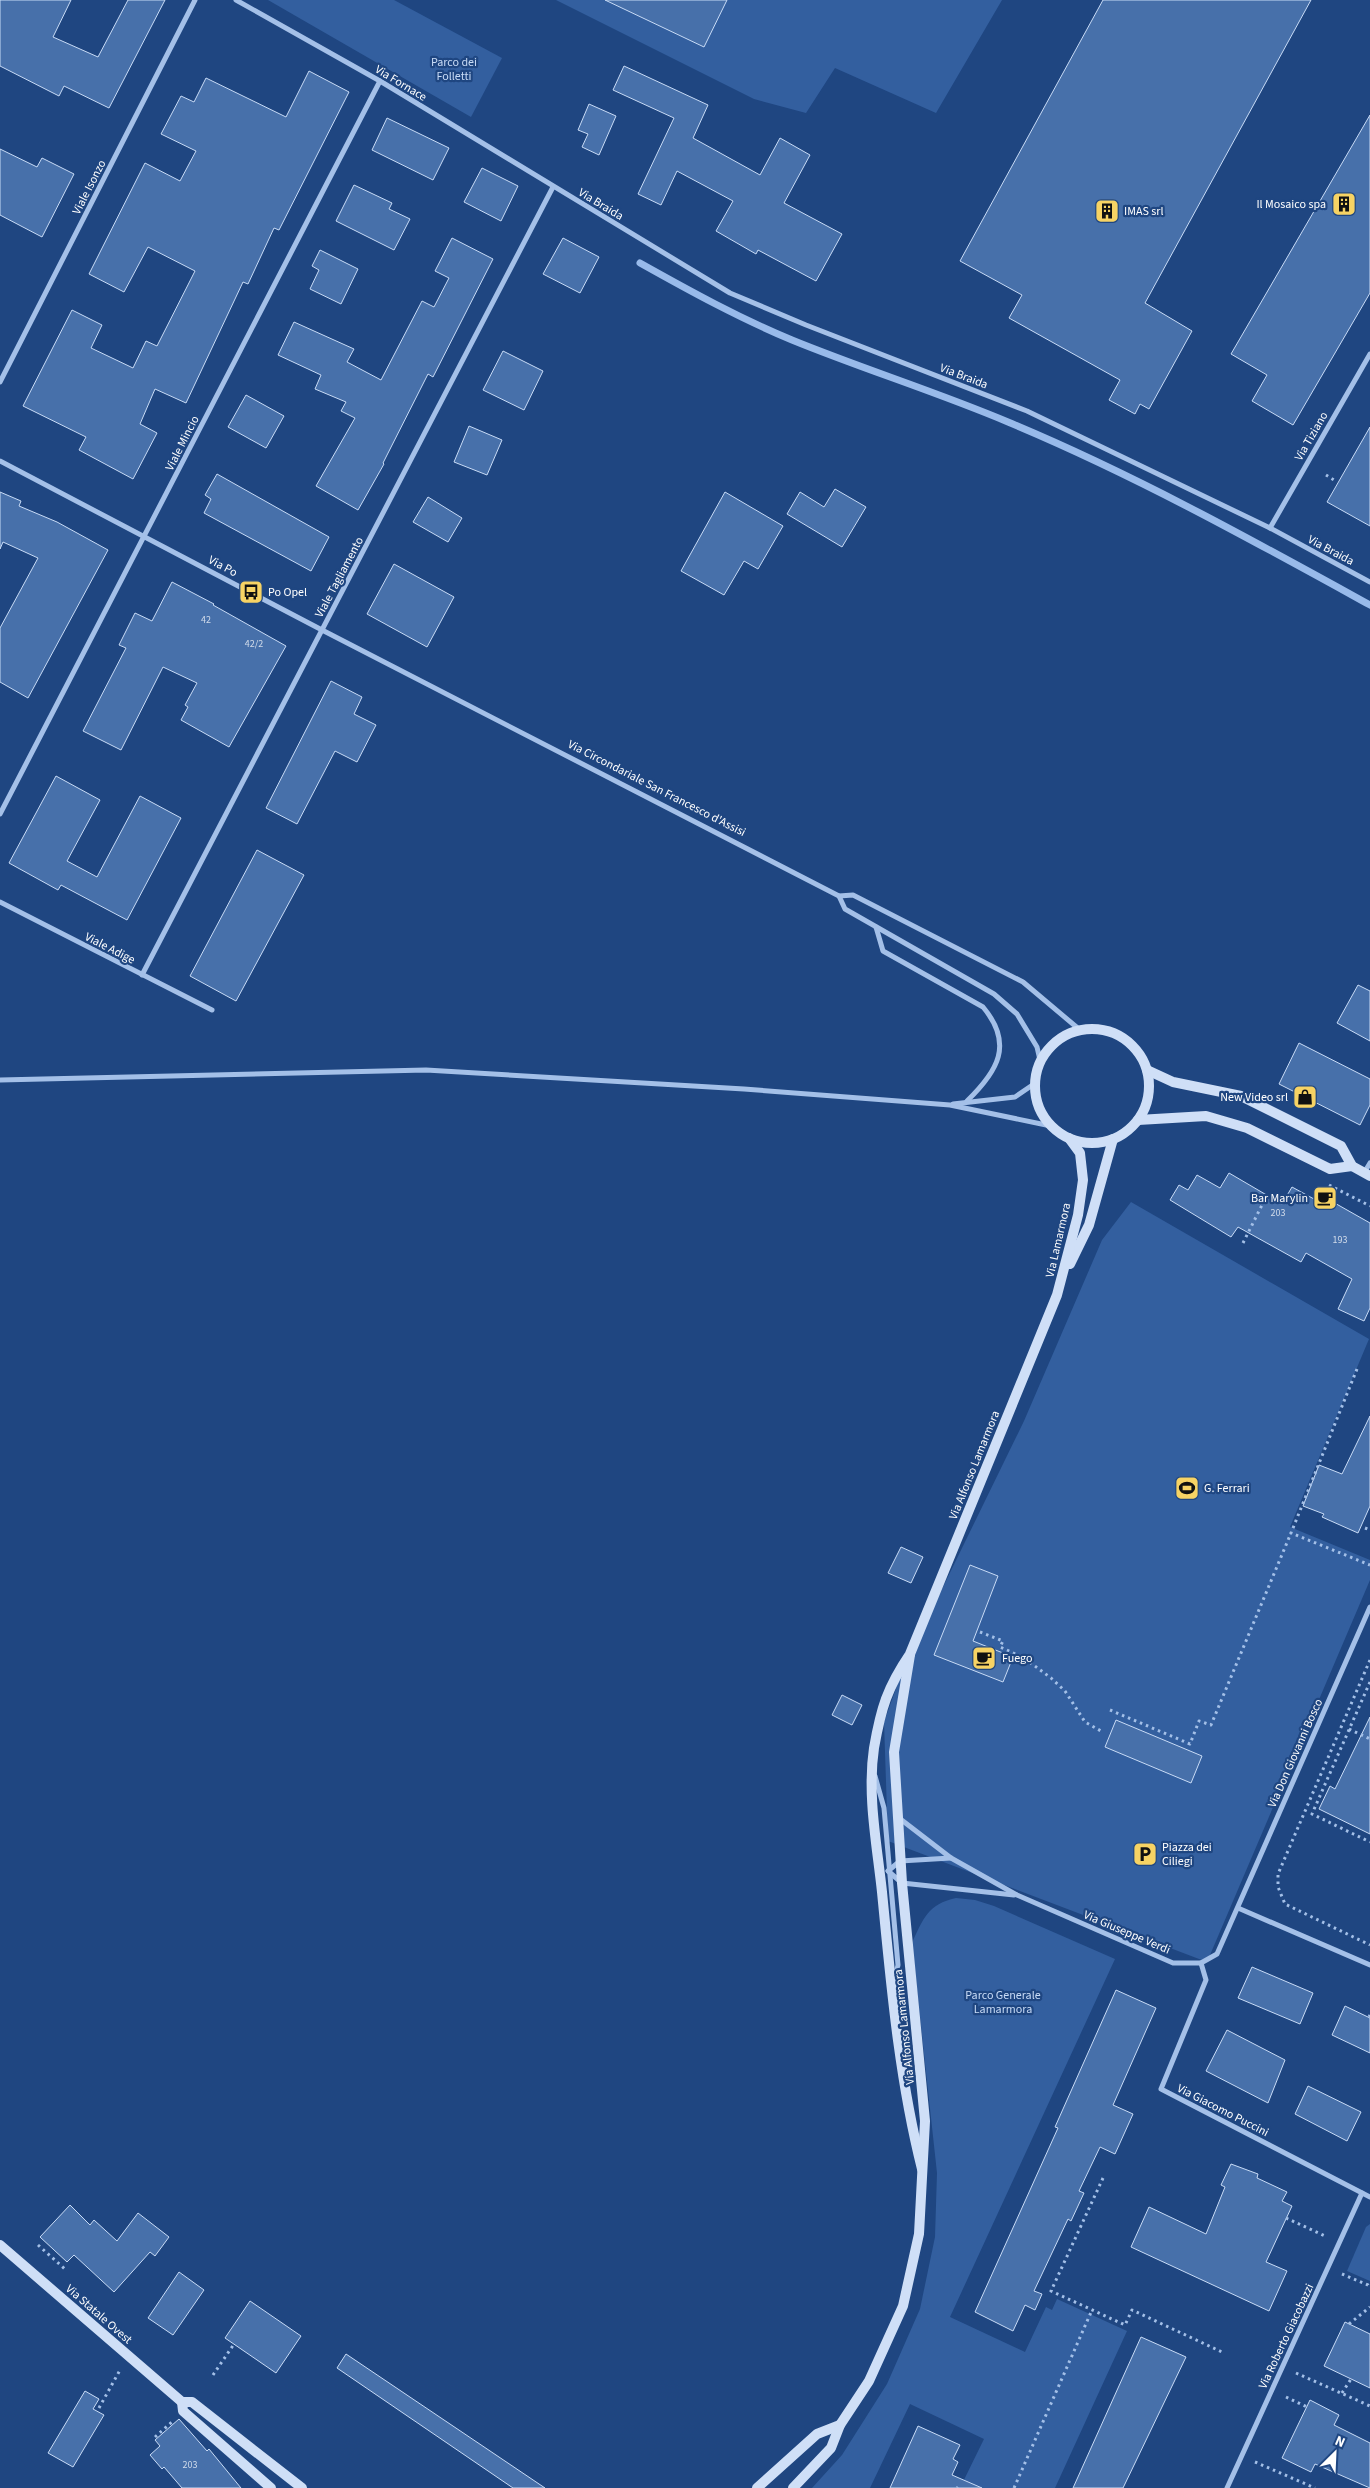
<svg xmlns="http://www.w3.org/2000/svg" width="1370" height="2488" font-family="'Source Sans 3',sans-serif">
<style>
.green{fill:#335f9f}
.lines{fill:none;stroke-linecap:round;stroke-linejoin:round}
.stream{stroke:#98baea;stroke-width:7}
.building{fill:#4770aa;stroke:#c8dbf6}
.path{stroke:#a4c0e8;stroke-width:3;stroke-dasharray:2.5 4;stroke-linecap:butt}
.street{stroke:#a4c0e8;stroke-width:5}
.secondary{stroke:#cfdff7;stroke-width:10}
.labels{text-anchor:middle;stroke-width:4.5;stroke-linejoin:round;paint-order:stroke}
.number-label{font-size:10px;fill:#d1dbea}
.park-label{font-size:12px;fill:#c8dbf6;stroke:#1f4681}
.street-label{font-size:12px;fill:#fff;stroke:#1f4681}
.poi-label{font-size:12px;fill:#fff;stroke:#1f4681;text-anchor:start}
</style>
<rect width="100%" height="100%" fill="#1f4681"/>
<g class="green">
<path d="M268 0H394L502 58 471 117Z"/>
<path d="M556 0H1002L936 113 835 68 806 113 754 99Z"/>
<path d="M1131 1202 1369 1339 1290 1527 1370 1560V1580L1207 1962 888 1841 884 1722 903 1669 1024 1421 1102 1240Z"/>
<path d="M956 1898 975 1900 994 1906 1115 1959 950 2317 1025 2352 1046 2307 1052 2310 1057 2299 1127 2331 1055 2488H960L984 2439 910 2404 870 2488H812L842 2455 887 2384 920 2309 935 2237 937 2173 912 1943C923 1919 928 1904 956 1898Z"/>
<path d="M1370 2224V2281L1347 2271 1366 2227Z"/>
</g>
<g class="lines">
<path class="stream" d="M640 263C690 291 739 318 792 340 863 369 937 392 1008 422 1133 474 1252 540 1370 605"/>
</g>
<g class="building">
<path d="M0 0H71L53 37 98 57 128 0H165L109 108 64 86 59 96 0 66Z"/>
<path d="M605 0H727L704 47Z"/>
<path d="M1103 0H1311L1145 303 1192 331 1149 409 1140 404 1135 414 1109 400 1120 380 1009 318 1022 295 960 261Z"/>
<path d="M624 66 708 105 693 138 760 175 780 138 810 155 784 203 842 234 816 281 758 250 756 254 716 231 733 201 677 171 661 205 638 194 674 118 613 90Z"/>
<path d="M309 71 349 92 279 230 274 228 248 284 243 282 186 403 155 389 140 424 157 433 133 479 79 450 86 437 23 406 72 310 102 325 91 348 133 368 146 341 157 346 195 271 148 247 124 292 89 274 145 163 180 181 196 151 161 134 181 96 194 102 206 78 286 117Z"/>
<path d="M589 104 616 116 599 155 582 147 588 134 578 130Z"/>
<path d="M1370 115V293L1293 425 1252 401 1267 375 1231 354Z"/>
<path d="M387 118 449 148 433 180 372 150Z"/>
<path d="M0 149 37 167 42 158 74 174 42 237 0 215Z"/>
<path d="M482 168 518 186 501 221 464 202Z"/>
<path d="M354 185 392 203 389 209 410 219 394 250 336 221Z"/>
<path d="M452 238 493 259 433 377 428 374 383 463 384 464 358 510 316 486 355 418 341 411 346 402 315 389 321 375 278 355 294 322 354 349 347 362 381 380 422 301 434 307 449 278 435 271Z"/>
<path d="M563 238 599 257 580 293 543 274Z"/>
<path d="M320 250 358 269 341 304 310 289 319 270 312 266Z"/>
<path d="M503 351 543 371 524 410 483 390Z"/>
<path d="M246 395 284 416 266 448 228 427Z"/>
<path d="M469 426 502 440 487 475 454 462Z"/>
<path d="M1370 427V526L1327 502Z"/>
<path d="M217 474 329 537 311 571 204 513 211 499 205 495Z"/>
<path d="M835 489 866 507 842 547 787 514 800 492 824 507Z"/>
<path d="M0 492 21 501 19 506 57 522 108 550 28 698 0 682V628L38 558 3 542 0 549Z"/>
<path d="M725 492 783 526 758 569 744 561 724 595 681 571Z"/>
<path d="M428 497 462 518 448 542 413 522Z"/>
<path d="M394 564 454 597 427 647 367 614Z"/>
<path d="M172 582 214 604 213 605 286 646 229 747 181 720 188 707 185 705 197 683 163 667 121 750 83 731 126 648 119 645 135 613 152 621Z"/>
<path d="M331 681 362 697 354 714 376 725 357 762 335 751 297 824 266 808Z"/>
<path d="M56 776 100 800 67 861 97 877 140 796 181 818 127 920 61 885 58 890 9 863Z"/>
<path d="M257 850 304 875 236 1001 190 976Z"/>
<path d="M1358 985 1370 991V1041L1337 1023Z"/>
<path d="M1299 1043 1370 1079V1105L1360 1125 1279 1084Z"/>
<path d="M1229 1173 1282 1204 1292 1187 1314 1199 1317 1193 1370 1223V1308L1364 1321 1338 1309 1352 1279 1306 1253 1301 1262 1238 1227 1231 1237 1170 1200 1179 1185 1188 1190 1197 1175 1220 1188Z"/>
<path d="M1370 1416V1506L1358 1533 1322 1517 1324 1514 1303 1506 1319 1465 1342 1474Z"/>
<path d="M901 1547 923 1557 911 1583 888 1573Z"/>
<path d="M970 1565 998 1576 973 1641 1013 1657 1003 1682 934 1655Z"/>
<path d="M842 1695 862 1705 852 1725 832 1715Z"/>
<path d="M1370 1717V1834L1319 1809 1330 1786 1335 1789Z"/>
<path d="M1116 1720 1202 1756 1191 1783 1105 1747Z"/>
<path d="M1252 1967 1313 1993 1300 2024 1238 1998Z"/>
<path d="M1116 1990 1156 2008 1113 2105 1133 2114 1115 2154 1100 2147 1079 2191 1084 2193 1071 2221 1068 2219 1034 2291 1042 2294 1035 2310 1025 2305 1013 2331 975 2312 1058 2128 1055 2127Z"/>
<path d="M1345 2006 1370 2018V2053L1332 2035Z"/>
<path d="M1227 2030 1285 2060 1268 2103 1206 2071Z"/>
<path d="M1308 2086 1361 2112 1347 2141 1295 2114Z"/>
<path d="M1231 2164 1258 2174 1257 2178 1287 2192 1282 2201 1292 2206 1266 2262 1287 2271 1269 2311 1131 2247 1149 2207 1206 2234 1225 2187 1221 2185Z"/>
<path d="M70 2205 90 2225 94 2220 117 2241 138 2213 169 2237 155 2256 150 2252 114 2292 74 2255 67 2262 40 2237Z"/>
<path d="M179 2272 204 2290 173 2335 148 2318Z"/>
<path d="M250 2301 301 2336 276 2373 225 2338Z"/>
<path d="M1345 2322 1370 2334V2388L1324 2366Z"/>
<path d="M1141 2337 1186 2357 1123 2488H1073Z"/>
<path d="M346 2354 545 2488H513L337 2368Z"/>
<path d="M85 2391 99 2399 93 2409 104 2415 73 2467 48 2453Z"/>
<path d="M1310 2400 1339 2415 1334 2425 1370 2443V2488L1315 2464 1311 2472 1282 2458Z"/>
<path d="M179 2419 207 2451 209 2449 241 2488H182L164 2467 162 2469 150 2455 160 2446 155 2440Z"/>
<path d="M918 2426 960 2445 953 2459 958 2462 952 2475 982 2488H890Z"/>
</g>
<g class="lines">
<g class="path">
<path d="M1326 475 1334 480"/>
<path d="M1329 1185 1370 1206"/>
<path d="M1243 1243 1267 1195"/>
<path d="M1357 1369 1291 1533 1370 1565"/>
<path d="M1365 1528 1370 1530"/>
<path d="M980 1632 1003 1641 1000 1647 1024 1658 1051 1678 1065 1691 1085 1722 1101 1731"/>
<path d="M1370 1660 1278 1874V1887L1285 1904 1370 1945"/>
<path d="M1370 1682 1312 1814 1370 1842"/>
<path d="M1110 1710 1190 1744 1199 1721 1211 1725 1291 1533"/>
<path d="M1349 1729 1370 1739"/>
<path d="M1369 2017 1370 2015"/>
<path d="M1103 2178 1051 2291 1125 2325 1132 2310 1224 2353"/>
<path d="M1286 2218 1325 2236"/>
<path d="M38 2245 66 2270"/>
<path d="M1342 2274 1368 2285 1370 2288"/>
<path d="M1349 2324 1370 2307"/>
<path d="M1296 2373 1370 2406"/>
<path d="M213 2375 234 2344"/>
<path d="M1342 2393 1351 2379"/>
<path d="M1286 2397 1307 2407"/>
<path d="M99 2408 120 2370"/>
<path d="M155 2437 173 2421"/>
<path d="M1255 2462 1315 2488"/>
<path d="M957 2488 958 2487"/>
<path d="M1014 2488 1092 2310"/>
</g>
<g class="street">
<path d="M236 0 380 81 730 293 806 325 1027 411 1270 528 1370 582"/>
<path d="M0 382 195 0"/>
<path d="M0 461 322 630 839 896 853 895 1023 982 1080 1030"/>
<path d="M1270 528 1370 354"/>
<path d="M0 814 380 81"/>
<path d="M839 896 845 909 994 994 1017 1014 1037 1047 1040 1060"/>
<path d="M0 902 212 1010"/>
<path d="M876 927 883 951 983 1007C1014 1044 998 1071 967 1101"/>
<path d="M142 975 553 187"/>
<path d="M0 1080 426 1070 744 1089 950 1105 1051 1126"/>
<path d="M953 1104 1015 1097 1034 1084"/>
<path d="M1364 1173 1370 1163"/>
<path d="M875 1776 884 1808 898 1965 894 1983"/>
<path d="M899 1818 951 1858 1017 1895 1173 1963H1201L1217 1954 1370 1607"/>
<path d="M888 1871 902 1883 1014 1895"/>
<path d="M888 1871 900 1861 951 1858"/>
<path d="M1238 1908 1370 1965"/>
<path d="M1201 1963 1206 1980 1161 2089 1370 2197"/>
<path d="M1227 2488 1362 2193"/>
</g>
<g class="secondary">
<circle cx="1092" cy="1086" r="57"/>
<path d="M1147 1070 1173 1082 1241 1096 1341 1146 1352 1166 1370 1176"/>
<path d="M1138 1120 1206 1116 1247 1128 1330 1169 1352 1166"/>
<path d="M1070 1264 1089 1225 1113 1139"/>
<path d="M922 2169C899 2078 891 1984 882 1892 877 1845 867 1795 874 1748 881 1708 887 1688 910 1654L1057 1295 1078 1215 1083 1180 1080 1153 1069 1138"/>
<path d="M0 2245 182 2402H192L302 2488"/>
<path d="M182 2402 183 2411 271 2488"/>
<path d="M757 2488 817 2434 840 2425"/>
<path d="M793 2488 831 2448 840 2425 869 2381 903 2306 919 2234 925 2121 902 1883 894 1752 910 1655"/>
</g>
</g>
<defs>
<g id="building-square" transform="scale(1.25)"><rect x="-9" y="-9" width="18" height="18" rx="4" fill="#f7d364" stroke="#1f4681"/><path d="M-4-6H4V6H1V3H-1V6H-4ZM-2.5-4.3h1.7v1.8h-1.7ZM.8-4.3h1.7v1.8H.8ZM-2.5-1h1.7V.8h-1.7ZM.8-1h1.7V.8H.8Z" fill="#111"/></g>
<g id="bus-square" transform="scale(1.25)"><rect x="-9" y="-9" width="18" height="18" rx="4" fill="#f7d364" stroke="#1f4681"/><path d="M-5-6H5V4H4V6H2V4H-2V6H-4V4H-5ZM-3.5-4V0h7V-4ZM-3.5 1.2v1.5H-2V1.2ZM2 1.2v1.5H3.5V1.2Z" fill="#111"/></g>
<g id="shop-square" transform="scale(1.25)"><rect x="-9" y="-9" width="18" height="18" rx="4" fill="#f7d364" stroke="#1f4681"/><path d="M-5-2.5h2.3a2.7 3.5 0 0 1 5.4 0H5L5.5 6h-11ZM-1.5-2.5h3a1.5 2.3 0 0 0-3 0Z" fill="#111"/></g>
<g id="cafe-square" transform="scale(1.25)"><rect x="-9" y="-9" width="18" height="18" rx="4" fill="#f7d364" stroke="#1f4681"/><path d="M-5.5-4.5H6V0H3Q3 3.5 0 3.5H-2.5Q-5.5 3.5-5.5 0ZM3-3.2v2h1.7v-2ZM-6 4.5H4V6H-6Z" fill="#111"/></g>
<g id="stadium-square" transform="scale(1.25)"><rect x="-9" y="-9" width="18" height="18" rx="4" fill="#f7d364" stroke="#1f4681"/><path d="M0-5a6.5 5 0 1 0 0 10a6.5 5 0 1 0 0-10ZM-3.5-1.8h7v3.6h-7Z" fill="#111"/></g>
<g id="parking-square" transform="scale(1.25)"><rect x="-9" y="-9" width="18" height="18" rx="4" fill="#f7d364" stroke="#1f4681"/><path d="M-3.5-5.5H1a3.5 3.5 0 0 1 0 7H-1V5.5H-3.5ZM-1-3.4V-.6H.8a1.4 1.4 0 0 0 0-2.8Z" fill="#111"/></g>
</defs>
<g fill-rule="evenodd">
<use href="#building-square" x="1344" y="204"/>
<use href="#building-square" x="1107" y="211"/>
<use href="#bus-square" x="251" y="592"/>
<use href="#shop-square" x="1305" y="1097"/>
<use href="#cafe-square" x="1325" y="1198"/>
<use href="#stadium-square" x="1187" y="1488"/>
<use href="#cafe-square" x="984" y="1658"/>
<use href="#parking-square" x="1145" y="1854"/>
</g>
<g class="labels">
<g class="number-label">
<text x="206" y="623">42</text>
<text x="254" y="647">42/2</text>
<text x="1278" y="1216">203</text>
<text x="1340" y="1243">193</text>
<text x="190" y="2468">203</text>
</g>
<g class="park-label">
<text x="454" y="66">Parco dei<tspan x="454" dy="14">Folletti</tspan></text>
<text x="1003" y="1999">Parco Generale<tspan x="1003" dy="14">Lamarmora</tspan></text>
</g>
<g class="street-label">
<text transform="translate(401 83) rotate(31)" y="4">Via Fornace</text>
<text transform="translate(89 187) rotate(-63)" y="4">Viale Isonzo</text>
<text transform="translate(601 204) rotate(31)" y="4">Via Braida</text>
<text transform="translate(964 376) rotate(21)" y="4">Via Braida</text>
<text transform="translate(1311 436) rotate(-60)" y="4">Via Tiziano</text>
<text transform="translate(182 443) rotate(-63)" y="4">Viale Mincio</text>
<text transform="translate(1331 550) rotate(28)" y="4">Via Braida</text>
<text transform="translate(223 566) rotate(28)" y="4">Via Po</text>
<text transform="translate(339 577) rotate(-62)" y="4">Viale Tagliamento</text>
<text transform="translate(657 788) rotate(27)" y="4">Via Circondariale San Francesco d'Assisi</text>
<text transform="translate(110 948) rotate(27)" y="4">Viale Adige</text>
<text transform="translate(1058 1240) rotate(-77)" y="4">Via Lamarmora</text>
<text transform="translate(974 1465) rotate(-68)" y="4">Via Alfonso Lamarmora</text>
<text transform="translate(1295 1753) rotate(-66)" y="4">Via Don Giovanni Bosco</text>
<text transform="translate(1127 1932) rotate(23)" y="4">Via Giuseppe Verdi</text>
<text transform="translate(904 2027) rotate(-96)" y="4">Via Alfonso Lamarmora</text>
<text transform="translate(1223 2110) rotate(27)" y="4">Via Giacomo Puccini</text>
<text transform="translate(99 2314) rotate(41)" y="4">Via Statale Ovest</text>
<text transform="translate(1286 2336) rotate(-65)" y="4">Via Roberto Giacobazzi</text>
</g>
<g class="poi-label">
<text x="1326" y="208" text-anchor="end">Il Mosaico spa</text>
<text x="1124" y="215">IMAS srl</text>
<text x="268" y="596">Po Opel</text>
<text x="1288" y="1101" text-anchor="end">New Video srl</text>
<text x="1308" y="1202" text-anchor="end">Bar Marylin</text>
<text x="1204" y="1492">G. Ferrari</text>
<text x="1002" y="1662">Fuego</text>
<text x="1162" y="1851">Piazza dei<tspan x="1162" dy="14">Ciliegi</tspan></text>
</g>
</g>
<g transform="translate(1335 2453) rotate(24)" stroke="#1f4681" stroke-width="4" paint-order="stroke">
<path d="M0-4L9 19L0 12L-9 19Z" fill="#ffffff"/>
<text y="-8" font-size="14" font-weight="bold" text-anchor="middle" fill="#ffffff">N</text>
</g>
</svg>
